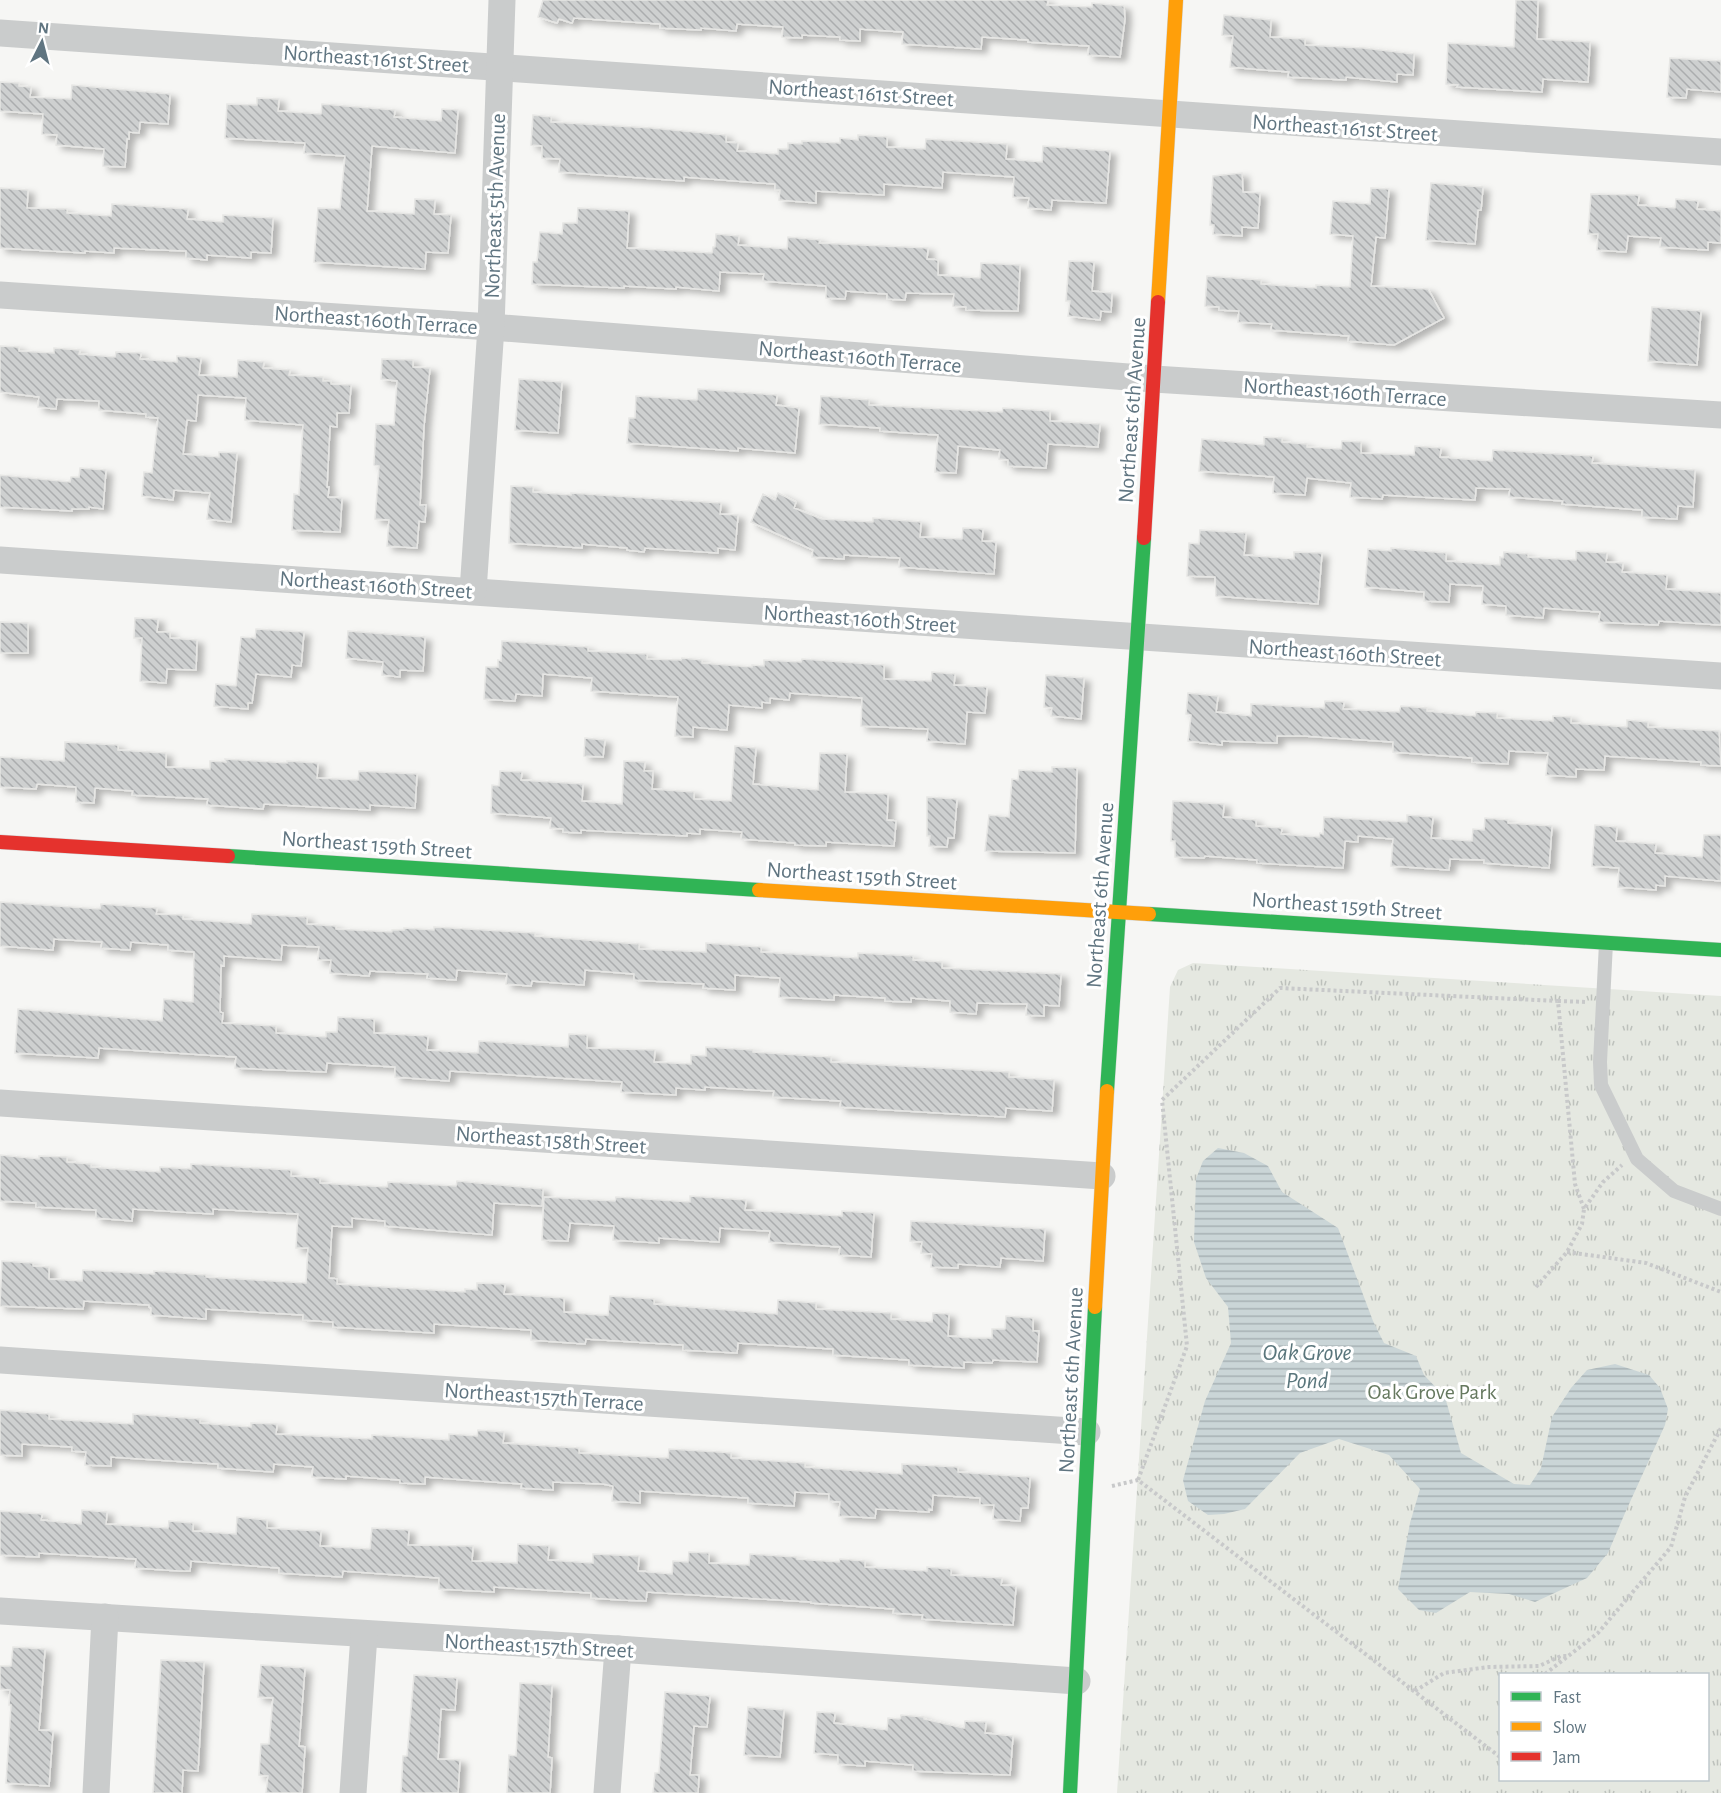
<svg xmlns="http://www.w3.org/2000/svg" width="1721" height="1793" font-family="'Alegreya Sans',sans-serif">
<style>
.park{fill:url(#park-tufts);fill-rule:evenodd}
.water{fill:url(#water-rules)}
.building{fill:url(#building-back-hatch);stroke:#e6e6e4;stroke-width:1.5;filter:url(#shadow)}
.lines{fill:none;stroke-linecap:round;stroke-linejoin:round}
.fast-casing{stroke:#d2d4d4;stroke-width:15}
.slow-casing{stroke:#d2d4d4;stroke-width:15}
.jam-casing{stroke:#d2d4d4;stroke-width:15}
.path{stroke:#c8c9ca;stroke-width:4;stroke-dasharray:3 3;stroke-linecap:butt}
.lane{stroke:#cacccc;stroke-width:14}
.street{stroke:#cacccc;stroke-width:27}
.fast{stroke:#30b455;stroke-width:14}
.slow{stroke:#ff9f0a;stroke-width:14}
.jam{stroke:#e5322d;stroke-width:14}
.labels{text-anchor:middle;stroke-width:6;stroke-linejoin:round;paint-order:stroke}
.street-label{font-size:22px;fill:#607581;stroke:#fff}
.park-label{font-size:22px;fill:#66795f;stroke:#fff}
.water-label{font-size:24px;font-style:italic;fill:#5a767c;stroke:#fff}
</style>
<defs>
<pattern id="park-tufts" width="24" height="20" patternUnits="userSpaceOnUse" patternTransform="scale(1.5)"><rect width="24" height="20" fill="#e5e8e1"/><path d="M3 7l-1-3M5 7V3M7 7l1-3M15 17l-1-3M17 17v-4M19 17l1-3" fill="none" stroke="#bdc1bc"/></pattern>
<pattern id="water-rules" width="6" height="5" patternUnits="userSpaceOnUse" patternTransform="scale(1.5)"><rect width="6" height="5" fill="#cad5d7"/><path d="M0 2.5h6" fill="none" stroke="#a7b1b4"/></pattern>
<pattern id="building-back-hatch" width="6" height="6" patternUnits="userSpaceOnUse" patternTransform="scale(1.5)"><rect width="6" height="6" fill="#ced0d0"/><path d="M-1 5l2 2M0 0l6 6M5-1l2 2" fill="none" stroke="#abadae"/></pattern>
<filter id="shadow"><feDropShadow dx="6" dy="4" stdDeviation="3" flood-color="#0004"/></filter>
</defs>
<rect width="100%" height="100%" fill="#f6f6f4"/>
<path class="park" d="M1193 963 1721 996V1793H1117L1170 987 1178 970ZM1500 1674H1708V1780H1500Z"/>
<path class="water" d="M1218 1148 1244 1153 1268 1166 1282 1192 1338 1228 1373 1321 1384 1343 1416 1356 1424 1375 1445 1397 1461 1453 1514 1484 1530 1485 1541 1468 1552 1417 1571 1388 1587 1370 1615 1364 1649 1375 1660 1388 1668 1409 1665 1425 1625 1513 1608 1553 1587 1578 1535 1602 1509 1594 1470 1592 1436 1613 1419 1610 1398 1589 1410 1523 1420 1489 1389 1455 1339 1439 1300 1453 1245 1509 1224 1514 1208 1515 1188 1501 1183 1480 1205 1401 1231 1343 1228 1307 1206 1278 1194 1242 1196 1179 1203 1161Z"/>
<g class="building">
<path d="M543 0H1048L1047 5 1092 7V3L1124 6 1125 19 1120 57 1088 55 1089 46 1028 42V40L982 37 981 49 902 44 903 32 860 29V41L840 40V37L802 35V38L782 37 783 27 737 24 736 31 701 28V30L660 28V24L574 18 572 23 559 19 557 23 538 17Z"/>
<path d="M1516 0H1538L1537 39 1590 42 1588 82 1543 79 1542 92 1457 87 1458 85 1446 84 1448 43 1514 47Z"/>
<path d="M1224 15 1271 20 1270 37 1305 39V45L1364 48 1414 54 1413 75 1397 74V82L1346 77V80L1288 77 1289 72 1230 67 1233 36 1222 35Z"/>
<path d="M1670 58 1721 61V92L1687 89 1686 98 1667 97Z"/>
<path d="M0 82 19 83V86L31 87 30 97 71 99 72 85 170 94 168 124 140 122 139 133 129 132V139H127L125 167 103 166 104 149 56 145 57 135 42 134 43 114 0 111Z"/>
<path d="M257 98 279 99 278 111 321 114 322 104 395 110 394 117 441 121 442 109 458 110 455 153 372 146 367 211 414 214 415 199 435 200 434 214 451 215 448 253 426 252 425 269 314 262 318 208 340 209 345 156 304 153 305 143 225 138 227 104 257 105Z"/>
<path d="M533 115 551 117V122L652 128 726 135V142L738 143 737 151 778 154V149H788V143L802 144V141L840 143V138L858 140V135L887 137V147L925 149 926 139 1007 144 1006 159 1042 162 1043 146 1110 151 1106 203 1052 200 1051 210 1028 208 1029 198 1013 197 1014 177 943 172 942 188 884 184V195L816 191V203L779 200 780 190H775V184L684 177V181L559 172 560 159 542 158V146L531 145Z"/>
<path d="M1242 173 1243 192 1260 193 1258 228 1242 227V236L1213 234 1214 225H1210L1213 176Z"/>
<path d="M1431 183 1483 187 1481 210H1478L1475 244 1426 240Z"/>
<path d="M0 188 28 190 27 208 67 209V213L111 216 112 204 188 209 187 219 223 222V215L273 218 271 253 251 252V258L207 255V260L186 258V251L114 248V253L85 251V253L0 248Z"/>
<path d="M1371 188 1389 189 1385 238 1376 237 1371 286 1428 289 1444 318 1394 345 1348 341 1349 336 1271 330 1272 324 1238 322 1239 311 1219 310V307L1205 306 1207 276 1261 280V284L1316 288V285L1350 287 1353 236 1330 234 1333 201 1370 204Z"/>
<path d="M1591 194 1639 195 1638 205 1675 208 1676 199 1698 201 1697 209 1721 211V243L1708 242V250L1660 247 1661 238 1628 236 1626 252 1597 250 1598 234H1588Z"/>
<path d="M578 208 629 211 627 248 712 253 713 247H715L716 234 739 236 738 245 787 249 788 237 820 240 819 243 928 248 927 259 938 260V275L980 278 981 263 1020 265 1018 311 966 310V307L953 306 954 294 906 293 905 300 887 299V294L846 291 845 299 826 298V286L763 281 764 274 720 272 719 291 676 287V289L624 286V288L532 284 533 262H537L540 232 562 234 563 223H577Z"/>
<path d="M1069 261 1094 262 1092 291 1112 293 1111 312 1101 311 1100 320 1068 316 1070 301H1066Z"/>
<path d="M1652 307 1701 311 1697 365 1648 361Z"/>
<path d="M0 346 19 347V351L54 353V348L80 350 79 354 115 357 116 352 141 353 140 359 177 362V356L201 358 199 375 237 377 238 360 264 362 263 368 290 370 289 375 323 377V381H331V384L351 385 349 413H337V427L330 426 327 487H329L328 497 342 498 340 532 292 530 294 494 299 495 303 425 245 420 246 398 198 395 196 421 187 420 183 454 219 457V452L237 453 231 522 207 519 210 493 174 490 173 500 142 496 144 472 152 473 158 418 146 417V414L99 410V401L57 399 56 409 38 407 39 397 0 392Z"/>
<path d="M382 359 413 360V367L430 368 424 426 420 505H426L425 522 419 521 417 548 387 546 389 520 375 519 379 466 374 465 376 424 394 425 397 381 381 379Z"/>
<path d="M519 379 562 382 558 433 515 430Z"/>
<path d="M698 389 777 395 776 405 799 408 795 453 738 448V451L627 443 629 418H635L636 396 697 400Z"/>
<path d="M821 396 869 400V405L1002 412 1003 408 1050 411V421L1100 424 1098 447 1048 444 1046 468 1008 466V460L999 459 1000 450 958 446 956 473 935 472 938 435 880 431V428L819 424Z"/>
<path d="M1264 437 1282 438V442L1307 444V447L1341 449 1342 441 1361 442V453L1414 455 1415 446 1441 448 1440 457 1492 461 1493 450 1593 456 1592 463 1695 470 1693 507 1678 506 1677 519 1642 517V510L1562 504 1563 501 1509 497 1510 489 1476 488 1475 500 1383 495 1382 499 1350 497 1351 483 1307 478 1305 495 1273 493 1274 477 1199 471 1202 439 1264 445Z"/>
<path d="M80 468 106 470 103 509 89 507V509H72V511L0 507V475L70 482 71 477H79Z"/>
<path d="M511 486 533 487V492L571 495V493L721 503 720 514 738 515 735 550 718 548V553L645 548 644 552 627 550V548L582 544V548L509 543Z"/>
<path d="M778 493 796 502 794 508 822 519 873 522V518L921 522 920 537 962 539 963 528 983 529 982 541 996 542 994 574 899 567 900 558 844 555V559L812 557 813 550 751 522 763 494 775 500Z"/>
<path d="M1200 530 1246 533 1244 555 1294 559V552L1322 553 1318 604 1216 596 1215 577 1187 576 1189 543 1199 544Z"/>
<path d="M1391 548 1446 553V561L1500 565V557L1503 558 1504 552 1528 554V557L1576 560V551L1607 553 1606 562 1623 563 1622 572 1667 575 1666 589 1721 593V625L1659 621 1658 625 1599 622 1600 612 1544 608 1543 618 1506 615V606L1482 604 1483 586 1450 584 1449 602 1424 601V592L1365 587 1368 549 1391 551Z"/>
<path d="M135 618 158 619 157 632H170V638L197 640 196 670 167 669 166 683 140 681 142 638H134Z"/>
<path d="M0 622 28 623V653H0Z"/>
<path d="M256 629 304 632 301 666 292 665 291 677 256 674 252 703H248V709L214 706 216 684 236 686 241 637 255 638Z"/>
<path d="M348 631 425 637 423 671 400 670V677L382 675 383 662 346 658Z"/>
<path d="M502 641 588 647V651L647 654V659L681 660 682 658 702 660V663L752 667V665L764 666V660L801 662 802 659 884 665V679L931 681 932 672 955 674 954 685 987 687 985 713 967 712 965 744 927 741 928 729 861 726 862 698 790 693 789 700 770 698V703L762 702V708L729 705 727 730 693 727V737L675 736 678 697 591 691 592 678 543 674 542 696 516 694 515 701 484 699 486 667H498V660L501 661Z"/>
<path d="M1046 675 1084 678 1081 719 1051 716 1052 708 1044 707Z"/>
<path d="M1188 693 1218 696 1216 712 1251 716V704L1324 708 1325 701 1344 702 1343 709 1399 712 1401 706 1427 708V711L1475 716 1476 712 1497 713V718L1553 721V716L1571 717V723L1627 727V720L1648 722V727L1719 731 1721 766 1701 765V762L1605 756 1604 770 1576 769V777L1546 775 1548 753 1509 751 1508 764 1472 762V758L1393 752V742L1304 736H1277V743L1222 741V745L1188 741 1191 715 1186 714Z"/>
<path d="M585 738 605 740 603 757 584 756Z"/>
<path d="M65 742 118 745V750L166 753V767L210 769V761L226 762 225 759 287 763V761L318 763 317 778 358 780 359 771 417 774 415 808 370 805V810L264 804 263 809 207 805 208 799 132 795 133 791 95 788 94 803 76 802V787L37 784 36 789 0 787V757L64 761Z"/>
<path d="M735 746 756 748 753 784 818 790 820 753 847 754 845 792 888 794 887 820 896 821 894 846 826 842V846L795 845V843L741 839 742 832 700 829V834L687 833V836L581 830V833L563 832V829L550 828 551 818 491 813 492 785 499 786 500 771 522 772 521 780 583 784 582 801 622 804 624 761 645 762 644 771H653L652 789 694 792V799L731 801Z"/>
<path d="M1052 767 1077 768 1075 853 985 851 989 815 1009 817 1012 779 1018 780 1019 770 1052 772Z"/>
<path d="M927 797 957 799 954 838H948L947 847 929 846 930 836H927Z"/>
<path d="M1173 801 1224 804 1223 817 1256 820V826L1282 828 1281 834 1319 837 1320 833 1323 834 1324 817 1407 822V815L1433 817 1431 838 1472 841 1473 829 1484 830 1485 818 1508 820V823L1552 826 1549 868 1484 863V860L1450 859 1449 870 1391 866 1393 839 1358 836V842L1345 841 1343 868 1257 863V860L1205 856 1204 858 1175 857V841H1171Z"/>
<path d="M1595 825 1617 827 1616 841 1656 844 1655 853 1702 857 1704 835H1721V881L1665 876V886L1656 885V890L1618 887 1619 868 1592 866Z"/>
<path d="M0 902 100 909 101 904 157 908 156 914 183 915V919L251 924 252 914 307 917V924L336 926V929L392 932V930H404V928L434 930V927L535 933V936L639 944V949L706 952V943L761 947V952L858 958V953L913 956V960L942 962V968L1061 974 1059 1006 1044 1005V1016L1026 1015 1027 1004 977 1003 976 1014 950 1012V1001L911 998V1002L885 1001V998L834 995V1000L779 997 780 978 735 975V990L703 988 704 984 634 980V974L585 970 584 985 532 981 531 986 506 984 507 974 457 970 456 980 427 978 428 974 370 971 369 976 330 973 331 960H318L319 947 282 945 281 960 224 956V966L221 965 220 1012 223 1013 222 1023 276 1026V1033L326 1037V1032H337L338 1017 374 1019V1033L428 1036 427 1050 478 1053 479 1041 568 1047 569 1034 587 1035V1048L655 1050 654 1062 691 1064V1055L706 1056V1047L753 1050V1052L831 1057V1062L1009 1072V1077L1054 1080 1052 1111 1006 1108 1005 1117 840 1107 841 1101 773 1097 774 1091 705 1087V1090L676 1088V1095L621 1092 622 1082 450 1071 449 1081 395 1077V1067L327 1063 326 1072 235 1068 236 1057 99 1048 98 1058 15 1053 18 1009 162 1021 164 999 193 1002 194 952 168 950V945L131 942 130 950 101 948 102 942 54 939 53 950 0 946Z"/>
<path d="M0 1155 39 1159V1156L67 1157V1162L91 1164V1167L160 1172V1167L191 1169V1164L291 1170V1176L320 1178V1183L387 1187 388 1182 456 1186 457 1181 543 1189 542 1206 494 1203 492 1235 385 1226V1221L352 1218V1227L332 1226 329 1278 337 1279V1284L465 1292V1289L477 1290V1283L505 1284 504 1294 564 1298V1312L600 1315H608L610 1296 654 1299V1304L777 1314 778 1300 816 1303V1309L891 1313V1319L932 1322 933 1313 949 1314 948 1336 972 1338H992V1329H1005L1006 1316 1033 1318V1331H1039L1037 1362 993 1360 992 1363 964 1362V1368L909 1365V1360L833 1355V1349L738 1343 737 1353 683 1350V1345L586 1339 585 1344 531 1340V1330L434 1324V1333L333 1327V1322L303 1320V1315L206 1309V1319L151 1315V1308L149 1307V1305L84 1301 83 1309 0 1306 2 1261 33 1263V1266L49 1267V1279L82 1281 83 1270 154 1274V1271L206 1275V1277L306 1283 308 1248H296L298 1214 213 1209V1214L133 1209 132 1221 96 1218V1210L36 1207V1203L0 1201Z"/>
<path d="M690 1196 746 1200 745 1210 842 1216V1211L874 1213 871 1257 839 1255 840 1247 769 1242 770 1231 720 1228 719 1242 659 1238V1243L613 1240 614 1226 570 1223 568 1241 542 1240 544 1197 615 1201 616 1197 690 1202Z"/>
<path d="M911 1221 1045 1229 1043 1261 1001 1258 1000 1267 958 1264V1268L931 1267 932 1254 921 1253 922 1242 910 1241Z"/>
<path d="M0 1410 49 1414V1419L133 1424V1414L200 1419V1423L251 1427V1423L277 1424 276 1434 372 1439V1435L449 1440V1434L477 1436 478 1430 504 1432 503 1443 579 1448V1453L668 1458 669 1449 720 1452 731 1453V1458L805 1463V1467L902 1474V1464L958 1467V1472L1030 1477 1028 1508H1021L1020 1521 993 1519 994 1505H980V1498L933 1495 932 1510 929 1509V1512L876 1509 875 1518 839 1516 840 1502 829 1501V1494L795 1492 794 1506 748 1503V1498L640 1491V1503L612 1501 613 1486 603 1484 553 1482V1490L521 1488 522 1484 425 1477V1484L400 1483V1480L346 1476V1479L312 1477 313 1467 274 1464 273 1472 218 1468V1464L111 1457V1466L85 1465 86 1452 72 1451V1447L22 1444V1456L0 1455Z"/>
<path d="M82 1510 107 1512 106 1524 168 1528 169 1521 193 1523V1531L236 1534 237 1517 267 1520V1528L321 1531 320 1546 370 1549 372 1528 409 1530 408 1545 473 1546 472 1561 517 1563 518 1544 549 1546 548 1560 593 1563V1554L639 1556 638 1571 672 1574 673 1561 688 1562 689 1552 709 1553V1563L749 1565 750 1554 797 1557V1559L839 1562 840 1559 865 1561V1567L927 1571V1567L951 1569V1575L1002 1578 1001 1585 1016 1586 1013 1625 922 1619 923 1615 893 1613 894 1609 811 1603V1602L647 1592 646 1601 621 1600 591 1598V1593L494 1587V1592L439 1589V1578L343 1571 342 1577 279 1573V1568L191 1561 190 1571H180L135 1568 136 1559 39 1553V1557L0 1555V1511L42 1514 41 1520 81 1524Z"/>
<path d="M13 1647 45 1649 39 1730 53 1731 49 1786 6 1783 11 1705H9L10 1690 0 1689V1666H11Z"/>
<path d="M161 1660 204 1662 198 1771 183 1770 182 1793H153Z"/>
<path d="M261 1665 305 1668 299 1746 305 1747 302 1793H266L268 1776 259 1775 261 1744H269L273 1698 258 1697Z"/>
<path d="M414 1675 457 1678 455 1710 441 1709 438 1759 460 1760 458 1793H401L403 1756H407Z"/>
<path d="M520 1683 552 1685 548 1757 552 1758 550 1793H507L509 1755 516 1756Z"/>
<path d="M665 1692 710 1696 707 1727 694 1726 690 1775H699L698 1793H653L655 1773H659Z"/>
<path d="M748 1707 784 1710 780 1757 744 1755Z"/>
<path d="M817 1712 835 1713 834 1723 887 1730 888 1718 900 1719 901 1715 924 1717V1719L964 1728 965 1721 986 1722 985 1733 1013 1736 1010 1775 913 1771V1765L865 1761V1766L838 1764V1755L814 1753Z"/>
</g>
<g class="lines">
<g class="fast-casing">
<g id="fast">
<path d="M228 856 759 890"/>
<path d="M1149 914 1721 950"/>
<path d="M1107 1091 1144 538"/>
<path d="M1070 1793 1095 1307"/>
</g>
</g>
<g class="slow-casing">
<g id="slow">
<path d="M1158 302 1176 0"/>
<path d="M759 890 1149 914"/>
<path d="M1095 1307 1107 1091"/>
</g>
</g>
<g class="jam-casing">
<g id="jam">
<path d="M1144 538 1158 302"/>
<path d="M0 842 228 856"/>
</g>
</g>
<g class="path">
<path d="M1558 1001 1587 1002"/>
<path d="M1567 1252 1646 1263 1721 1292"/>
<path d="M1536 1287 1567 1252 1582 1224 1584 1209 1603 1182 1622 1165"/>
<path d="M1112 1486 1138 1480"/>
<path d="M1545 1674 1598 1633 1671 1547 1685 1497 1721 1428"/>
<path d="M1415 1691 1444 1673 1489 1667 1539 1666 1561 1656H1568"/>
<path d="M1500 1757 1138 1480 1187 1346 1162 1100 1280 988 1558 1001 1575 1184 1584 1209"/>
</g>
<path class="lane" d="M1606 943 1600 1062 1601 1085 1637 1159 1674 1191 1721 1209"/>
<g class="street">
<path d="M0 33C574 71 1147 114 1721 152"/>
<path d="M0 295 491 327 1154 379 1721 415"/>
<path d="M0 560 1721 676"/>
<path d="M473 591 491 327 502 0"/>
<path d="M0 1103 1102 1176"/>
<path d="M0 1360 1087 1432"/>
<path d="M0 1611 618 1649 1077 1681"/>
<path d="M96 1793 105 1617"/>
<path d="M353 1793 364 1635"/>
<path d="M607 1793 618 1649"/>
</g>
<use href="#fast" class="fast"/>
<use href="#slow" class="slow"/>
<use href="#jam" class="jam"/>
</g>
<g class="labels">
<g class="street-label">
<text transform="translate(376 58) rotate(4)" y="8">Northeast 161st Street</text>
<text transform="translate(861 92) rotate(4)" y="8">Northeast 161st Street</text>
<text transform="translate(1345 127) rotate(4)" y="8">Northeast 161st Street</text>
<text transform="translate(494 206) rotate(-88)" y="8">Northeast 5th Avenue</text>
<text transform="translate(376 319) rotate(4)" y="8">Northeast 160th Terrace</text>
<text transform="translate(860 356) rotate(5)" y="8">Northeast 160th Terrace</text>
<text transform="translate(1345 391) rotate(4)" y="8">Northeast 160th Terrace</text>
<text transform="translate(1131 410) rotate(-86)" y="8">Northeast 6th Avenue</text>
<text transform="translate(376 584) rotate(4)" y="8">Northeast 160th Street</text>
<text transform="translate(860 618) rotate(4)" y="8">Northeast 160th Street</text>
<text transform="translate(1345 652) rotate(4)" y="8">Northeast 160th Street</text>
<text transform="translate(377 844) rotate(4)" y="8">Northeast 159th Street</text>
<text transform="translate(862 875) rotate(4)" y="8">Northeast 159th Street</text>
<text transform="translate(1099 895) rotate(-86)" y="8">Northeast 6th Avenue</text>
<text transform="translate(1347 905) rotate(4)" y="8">Northeast 159th Street</text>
<text transform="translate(551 1139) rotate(4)" y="8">Northeast 158th Street</text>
<text transform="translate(1070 1380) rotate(-87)" y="8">Northeast 6th Avenue</text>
<text transform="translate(544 1396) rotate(4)" y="8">Northeast 157th Terrace</text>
<text transform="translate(539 1645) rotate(3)" y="8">Northeast 157th Street</text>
</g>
<g class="park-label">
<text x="1432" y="1399">Oak Grove Park</text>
</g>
<g class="water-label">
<text x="1307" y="1360">Oak Grove<tspan x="1307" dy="28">Pond</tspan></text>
</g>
</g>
<rect x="1499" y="1673" width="210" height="108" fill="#ffffff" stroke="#bfc8cd" stroke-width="1.5"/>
<rect x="1511" y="1692" width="30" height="9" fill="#30b455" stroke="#bfc8cd" stroke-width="1.5"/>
<text x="1553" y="1703" font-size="18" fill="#607581">Fast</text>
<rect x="1511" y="1722" width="30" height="9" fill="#ff9f0a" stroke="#bfc8cd" stroke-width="1.5"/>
<text x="1553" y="1733" font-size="18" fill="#607581">Slow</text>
<rect x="1511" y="1752" width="30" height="9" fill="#e5322d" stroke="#bfc8cd" stroke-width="1.5"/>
<text x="1553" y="1763" font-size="18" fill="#607581">Jam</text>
<g transform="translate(42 42) rotate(6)" stroke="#ffffff" stroke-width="4.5" paint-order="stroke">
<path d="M0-4.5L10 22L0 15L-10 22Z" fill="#607581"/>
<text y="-9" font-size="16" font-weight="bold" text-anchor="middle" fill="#607581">N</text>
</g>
</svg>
